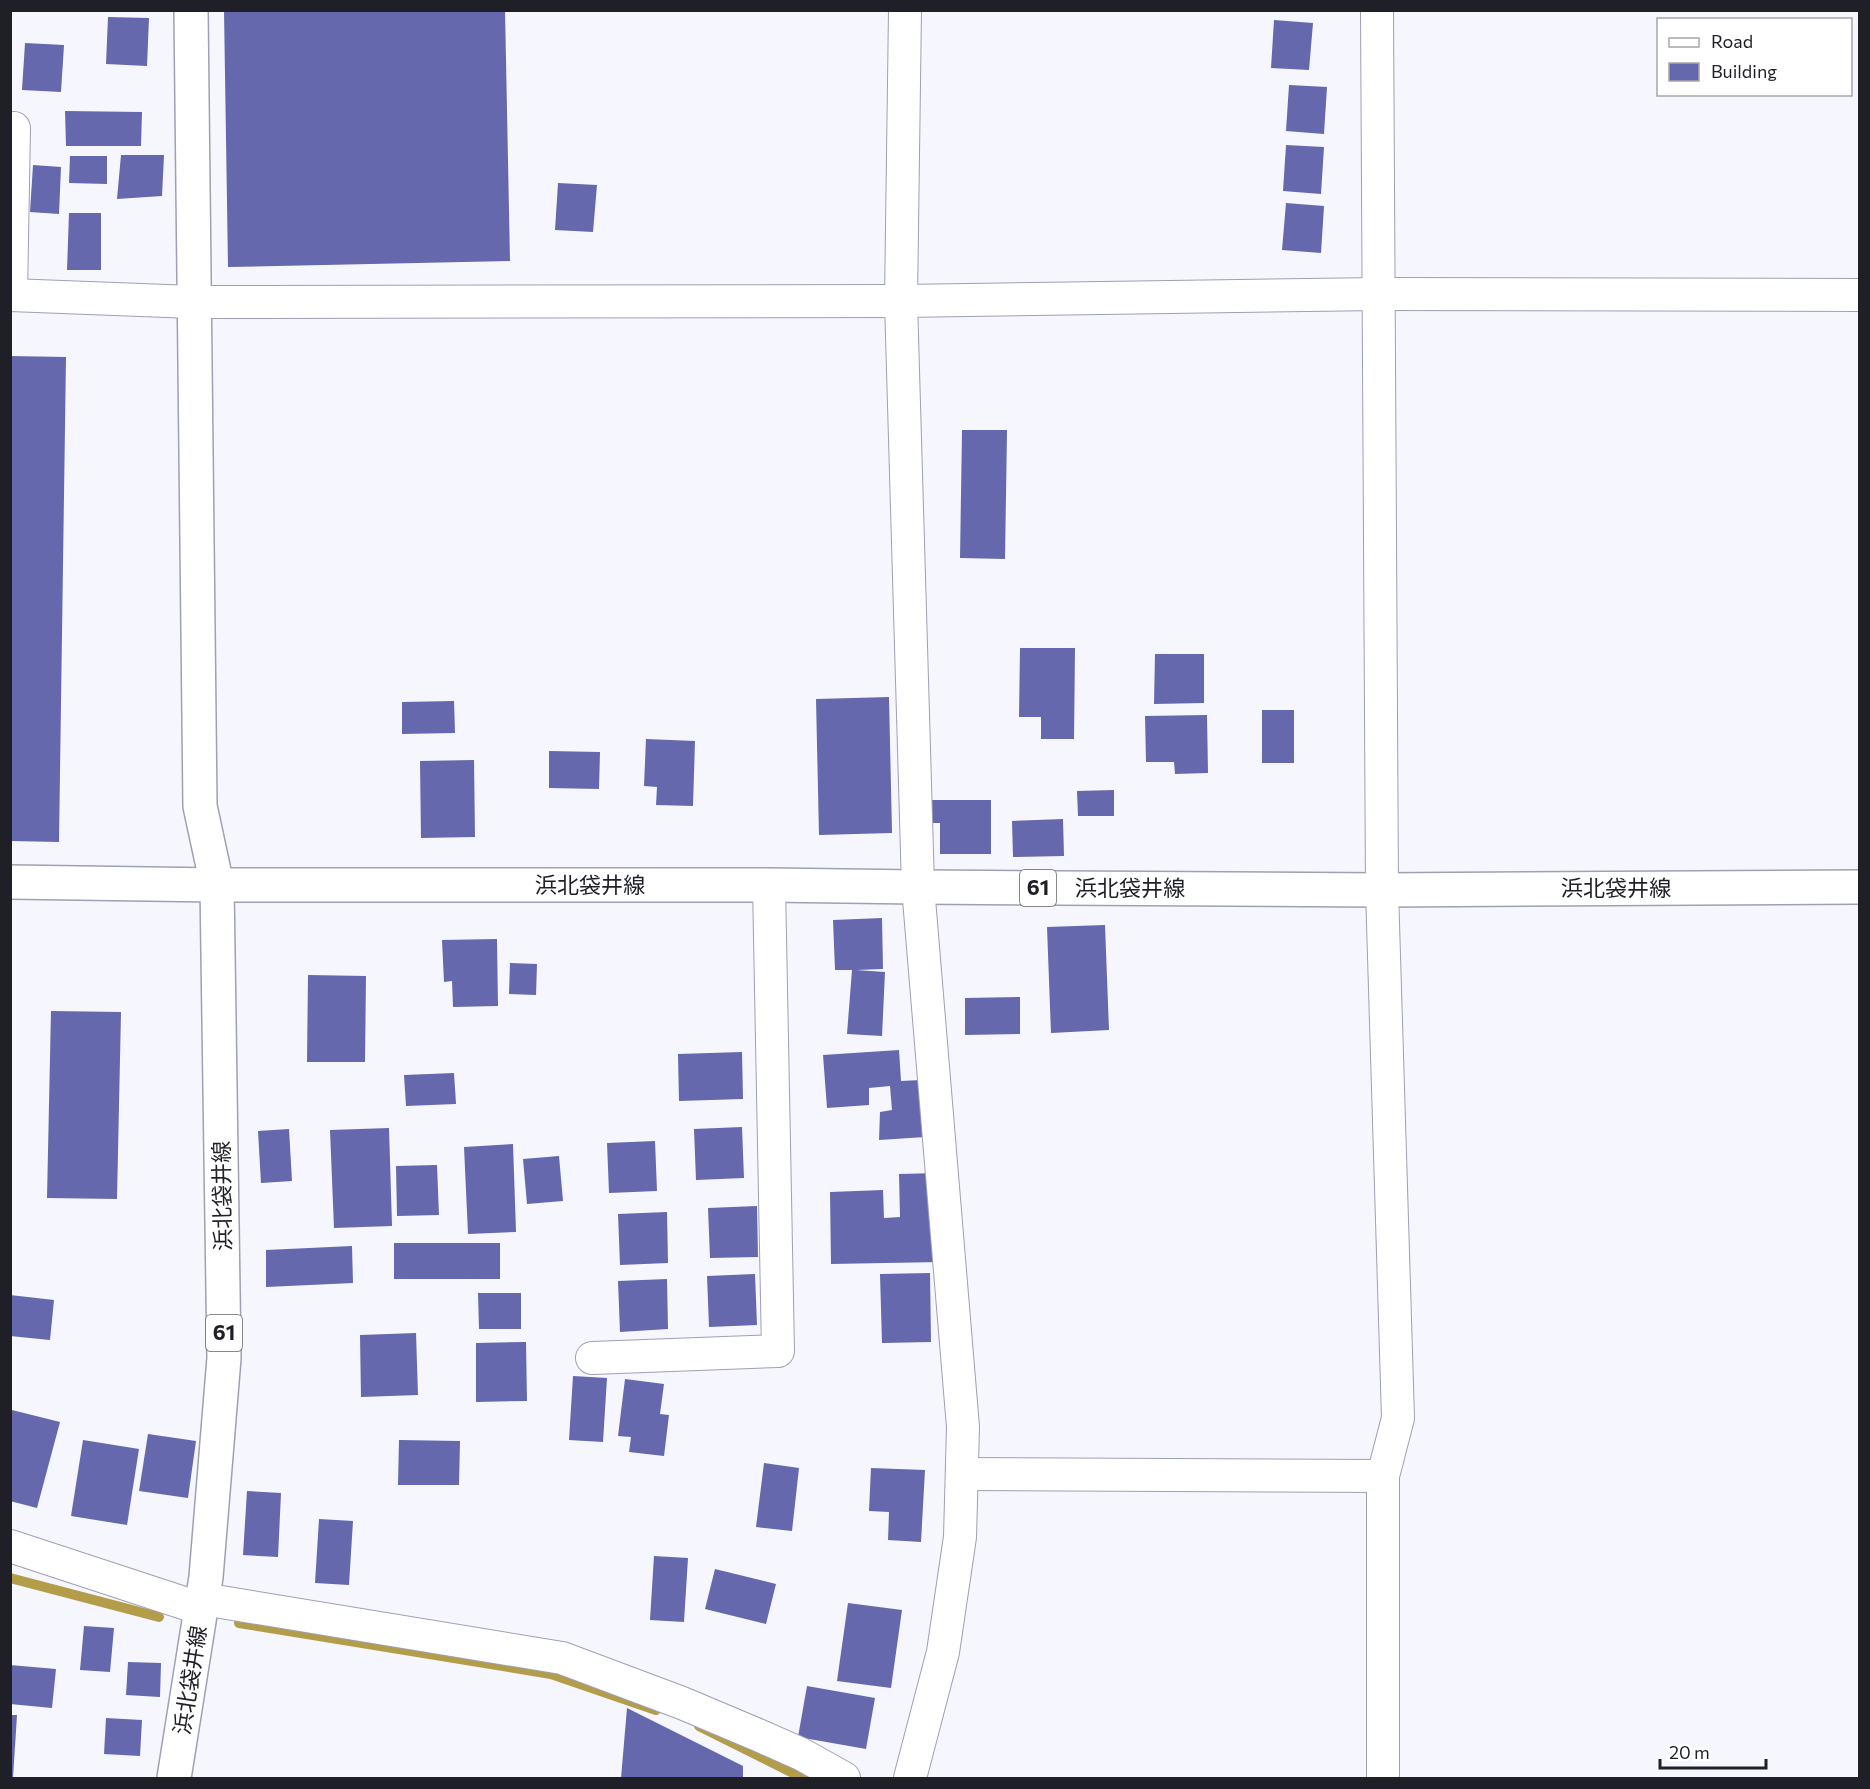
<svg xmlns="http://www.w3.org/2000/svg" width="1870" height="1789" font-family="Commissioner,'Noto Sans JP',sans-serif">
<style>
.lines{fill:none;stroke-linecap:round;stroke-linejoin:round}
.stream{stroke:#b39d49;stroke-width:10}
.building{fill:#6568ad}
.minor-casing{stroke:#9ea0b4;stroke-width:34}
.tertiary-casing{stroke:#9ea0b4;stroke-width:36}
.primary-casing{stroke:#9ea0b4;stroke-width:36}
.minor{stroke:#fff;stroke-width:32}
.tertiary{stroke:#fff;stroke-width:33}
.primary{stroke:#fff;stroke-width:33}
.labels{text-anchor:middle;stroke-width:6;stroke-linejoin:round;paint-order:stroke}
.shield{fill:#fff;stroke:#626368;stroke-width:1.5}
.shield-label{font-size:21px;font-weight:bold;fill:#1f2027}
.street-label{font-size:22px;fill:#1f2027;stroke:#fff}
</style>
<rect width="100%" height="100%" fill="#f5f6fe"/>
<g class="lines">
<g class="stream">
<path d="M10 1578 159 1617"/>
<path d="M239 1623 551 1674 656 1710"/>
<path d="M699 1726 803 1778"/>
</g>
</g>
<g class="building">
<path d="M224 10H505L510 261 228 267Z"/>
<path d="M108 17 149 18 147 66 106 64Z"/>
<path d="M1274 20 1313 23 1309 70 1271 68Z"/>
<path d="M25 43 64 45 61 92 22 90Z"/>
<path d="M1289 85 1327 87 1324 134 1286 131Z"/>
<path d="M65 111 142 112 141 146H66Z"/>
<path d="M1286 145 1324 147 1321 194 1283 191Z"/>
<path d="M121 155H164L162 196 117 199Z"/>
<path d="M70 156H107V184L69 183Z"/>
<path d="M33 165 61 167 59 214 30 212Z"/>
<path d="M558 183 597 185 593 232 555 230Z"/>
<path d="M1286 203 1324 206 1321 253 1282 250Z"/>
<path d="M69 213H101V270H67Z"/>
<path d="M10 356 66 357 59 842 10 841Z"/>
<path d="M962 430H1007L1005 559 960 558Z"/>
<path d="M1020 648H1075L1074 739H1041V717H1019Z"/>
<path d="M1155 654H1204V703L1154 704Z"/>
<path d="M889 697 892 833 819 835 816 699Z"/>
<path d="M454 701 455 733 402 734V702Z"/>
<rect x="1262" y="710" width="32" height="53"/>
<path d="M1207 715 1208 773 1175 774 1174 762H1146L1145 716Z"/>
<path d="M646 739 695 741 693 806 656 805 657 787 644 786Z"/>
<path d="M549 751 600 752 599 789 549 788Z"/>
<path d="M474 760 475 837 421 838 420 761Z"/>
<path d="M1114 790V816H1078L1077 791Z"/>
<path d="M927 800H991V854H940V823H927Z"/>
<path d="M1063 819 1064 856 1013 857 1012 821Z"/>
<path d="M882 918 883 969 856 970 885 972 882 1036 847 1034 852 970H835L833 920Z"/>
<path d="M1105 925 1109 1030 1051 1033 1047 927Z"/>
<path d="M497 939 498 1006 453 1007 452 981 444 982 442 940Z"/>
<path d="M510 963 537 964 536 995 509 994Z"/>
<path d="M308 975 366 976 365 1062H307Z"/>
<path d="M1020 997V1034L965 1035V998Z"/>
<path d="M51 1011 121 1012 117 1199 47 1198Z"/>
<path d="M899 1050 901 1081 921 1080 925 1137 879 1140 880 1112 892 1110 890 1086 869 1088V1105L827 1108 823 1055Z"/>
<path d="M742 1052 743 1099 679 1101 678 1054Z"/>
<path d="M454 1073 456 1104 406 1106 404 1075Z"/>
<path d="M742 1127 744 1178 696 1180 694 1129Z"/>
<path d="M389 1128 392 1226 334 1228 330 1130Z"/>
<path d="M289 1129 292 1181 261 1183 258 1131Z"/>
<path d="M655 1141 657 1191 609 1193 607 1143Z"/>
<path d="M513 1144 516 1232 468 1234 464 1147Z"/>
<path d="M559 1156 563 1201 527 1204 523 1159Z"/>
<path d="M437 1165 439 1215 397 1216 396 1166Z"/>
<path d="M939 1173 940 1262 831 1264 830 1192 883 1190 884 1218 900 1217 899 1174Z"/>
<path d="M757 1206 758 1257 710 1258 708 1208Z"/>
<path d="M667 1212 668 1263 620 1265 618 1214Z"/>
<rect x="394" y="1243" width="106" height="36"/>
<path d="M352 1246 353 1283 266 1287V1250Z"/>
<path d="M930 1273 931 1342 882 1343 880 1274Z"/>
<path d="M755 1274 757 1325 709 1327 707 1276Z"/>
<path d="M667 1279 668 1329 620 1332 618 1281Z"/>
<path d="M478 1293H521V1329H479Z"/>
<path d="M10 1295 54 1300 50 1340 10 1336Z"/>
<path d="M416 1333 418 1395 361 1397 360 1335Z"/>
<path d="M526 1342 527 1401 476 1402V1343Z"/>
<path d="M573 1376 607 1378 603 1442 569 1440Z"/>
<path d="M625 1379 664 1384 660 1414 669 1415 664 1456 629 1452 631 1437 618 1436Z"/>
<path d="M12 1410 60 1422 37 1508 10 1501Z"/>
<path d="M148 1434 196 1441 188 1498 139 1491Z"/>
<path d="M83 1440 139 1449 127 1525 71 1516Z"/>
<path d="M399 1440 460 1441 459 1485H398Z"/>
<path d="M764 1463 799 1468 792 1531 756 1527Z"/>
<path d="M871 1468 925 1470 921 1542 888 1540 889 1512 869 1511Z"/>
<path d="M247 1491 281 1493 278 1557 243 1555Z"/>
<path d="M319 1519 353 1521 349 1585 315 1583Z"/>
<path d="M654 1556 688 1558 684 1622 650 1620Z"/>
<path d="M715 1569 776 1584 766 1624 705 1609Z"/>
<path d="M848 1603 902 1610 891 1688 837 1681Z"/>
<path d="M84 1626 114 1628 110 1672 80 1670Z"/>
<path d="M128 1662 161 1663 160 1697 126 1695Z"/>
<path d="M10 1665 56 1669 52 1708 10 1704Z"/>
<path d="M807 1686 875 1698 866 1749 798 1737Z"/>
<path d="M627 1708 743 1766V1778H621Z"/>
<path d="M10 1715H17L13 1778H10Z"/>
<path d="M106 1718 142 1720 140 1756 104 1754Z"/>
</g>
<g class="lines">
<g class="minor-casing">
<g id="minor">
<path d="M905 10 901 301 918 887 963 1427 960 1537 943 1652 910 1778"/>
<path d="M1377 10 1382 890 1398 1418 1383 1476V1778"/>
<path d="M10 295 193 302 901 301 1380 294 1860 295"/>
<path d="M11 295 14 128"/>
<path d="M592 1358 778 1351 769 885"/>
<path d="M962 1474 1383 1476"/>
<path d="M10 1546 202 1609"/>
<path d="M203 1599 562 1658 682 1703 758 1735 801 1754 844 1778"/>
</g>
</g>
<g class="tertiary-casing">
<path id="tertiary" d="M10 882 217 885 200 806 191 10"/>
</g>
<g class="primary-casing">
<path id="primary" d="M174 1778 206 1577 224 1358 217 885H769L918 887 1382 890 1860 887"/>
</g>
<use href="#minor" class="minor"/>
<use href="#tertiary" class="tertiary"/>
<use href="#primary" class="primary"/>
</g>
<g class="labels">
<g class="shield">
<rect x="1020" y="870" width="36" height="36" rx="4.5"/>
<rect x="206" y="1315" width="36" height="36" rx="4.5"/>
</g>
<g class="shield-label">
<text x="1038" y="895">61</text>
<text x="224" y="1340">61</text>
</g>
<g class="street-label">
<text x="590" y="893">浜北袋井線</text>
<text x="1130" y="896">浜北袋井線</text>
<text x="1616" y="896">浜北袋井線</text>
<text transform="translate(222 1196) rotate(-91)" y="8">浜北袋井線</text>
<text transform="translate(190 1680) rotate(-81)" y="8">浜北袋井線</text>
</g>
</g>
<rect width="1870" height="1789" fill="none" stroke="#1f2027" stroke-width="24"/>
<rect x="1657" y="18" width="195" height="78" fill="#ffffff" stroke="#a5a6a9" stroke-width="1.5"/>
<rect x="1669" y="38" width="30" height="9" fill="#ffffff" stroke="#a5a6a9" stroke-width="1.5"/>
<text x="1711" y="48" font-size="18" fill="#1f2027">Road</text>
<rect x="1669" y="63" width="30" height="18" fill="#6568ad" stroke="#a5a6a9" stroke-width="1.5"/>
<text x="1711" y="78" font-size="18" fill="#1f2027">Building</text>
<path d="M1660 1759v9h106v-9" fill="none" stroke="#1f2027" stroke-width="3"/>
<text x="1669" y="1759" font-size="18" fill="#1f2027" stroke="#ffffff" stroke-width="4.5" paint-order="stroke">20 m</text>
</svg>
